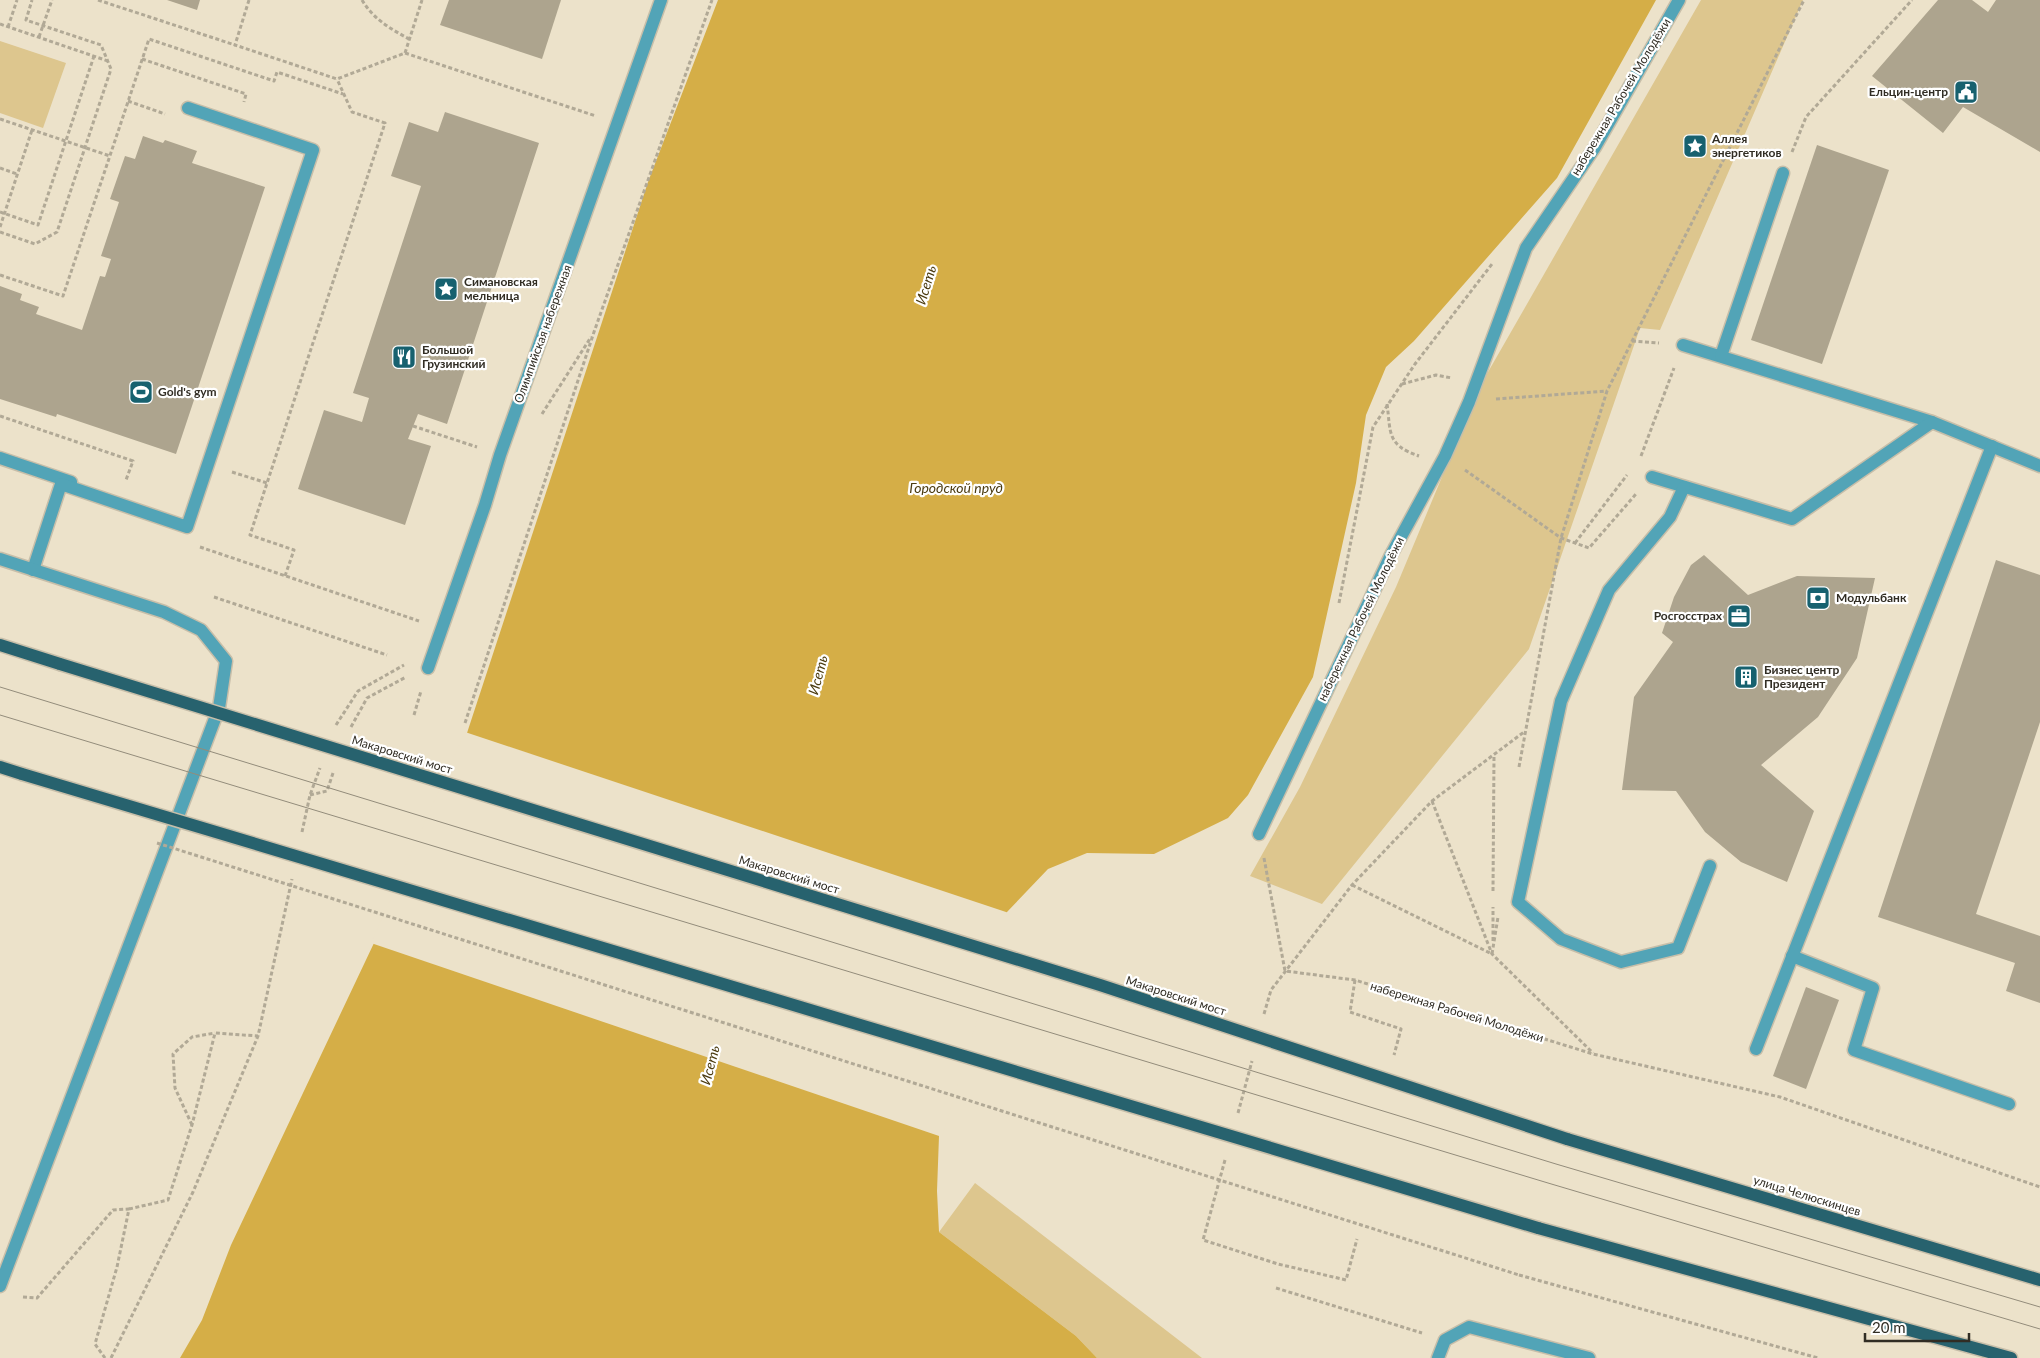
<svg xmlns="http://www.w3.org/2000/svg" width="2040" height="1358" font-family="Lato,sans-serif">
<style>
.green{fill:#ddc68e}
.water{fill:#d5ae47}
.pier{fill:#ece2ca}
.building{fill:#ada48e}
.lines{fill:none;stroke-linecap:round;stroke-linejoin:round}
.service-casing{stroke:#c7bea9;stroke-width:15}
.pedestrian-casing{stroke:#c7bea9;stroke-width:15}
.minor-casing{stroke:#c7bea9;stroke-width:15}
.primary-casing{stroke:#c7bea9;stroke-width:15}
.path{stroke:#b1a996;stroke-width:3;stroke-dasharray:4 2.5;stroke-linecap:butt}
.service{stroke:#52a4b7;stroke-width:12}
.pedestrian{stroke:#52a4b7;stroke-width:12}
.minor{stroke:#52a4b7;stroke-width:12}
.primary{stroke:#27626e;stroke-width:12}
.tram{stroke:#938c7b;stroke-width:1}
.primary-bridge-casing{stroke:#c7bea9;stroke-width:15;stroke-linecap:butt}
.path-bridge{stroke:#b1a996;stroke-width:3;stroke-dasharray:4 2.5;stroke-linecap:butt}
.primary-bridge{stroke:#27626e;stroke-width:12}
.labels{text-anchor:middle;stroke-width:4.5;stroke-linejoin:round;paint-order:stroke}
.poi-label{font-size:12px;font-weight:bold;fill:#312d24;stroke:#fff;text-anchor:start}
.street-label{font-size:12px;fill:#312d24;stroke:#fff}
.water-label{font-size:14px;font-style:italic;fill:#4c3c11;stroke:#fff}
</style>
<rect width="100%" height="100%" fill="#ece2ca"/>
<g class="green">
<path d="M1701 0H1803L1660 330 1640 328 1529 649 1322 904 1250 876 1300 787 1396 587 1480 386Z"/>
<path d="M0 41 66 63 43 128 0 113Z"/>
<path d="M975 1183 1202 1358H1097L1076 1336 939 1232Z"/>
</g>
<path class="water" d="M718 0H1656L1557 178 1414 341 1386 367 1366 415 1356 483 1313 677 1248 795 1228 818 1154 854 1087 853 1048 869 1007 912 939 1136 937 1191 939 1232 1076 1336 1097 1358H180L202 1320 231 1245 374 943 467 733 648 182Z"/>
<path class="pier" d="M465 732 1009 913 942 1137 371 943Z"/>
<g class="building">
<path d="M167 0H200L197 10Z"/>
<path d="M449 0H561L542 59 440 25Z"/>
<path d="M1938 0H1972L1988 12 1996 0H2040V152L1963 107 1943 133 1872 76Z"/>
<path d="M445 112 539 143 447 424 418 414 408 439 431 446 405 525 298 489 324 410 362 422 369 398 353 393 421 186 391 176 409 122 438 132Z"/>
<path d="M143 136 163 143 165 140 197 151 192 163 265 187 176 454 57 414 56 417 0 399V286L22 294 20 300 39 307 36 314 82 330 100 276 105 277 111 259 101 256 119 202 110 199 125 156 135 159Z"/>
<path d="M1817 145 1889 170 1822 364 1751 340Z"/>
<path d="M1704 555 1748 595 1797 576 1875 578 1857 658 1818 717 1761 765 1814 811 1787 882 1741 862 1705 832 1676 791 1622 790 1634 697 1673 642 1662 633 1674 597 1691 565Z"/>
<path d="M1996 560 2040 575V722L1976 914 2040 936V1003L2006 991 2015 963 1878 917Z"/>
<path d="M1806 987 1839 1000 1806 1089 1773 1076Z"/>
</g>
<g class="lines">
<g class="service-casing">
<g id="service">
<path d="M1683 345 1932 422"/>
<path d="M1721 356 1783 173"/>
<path d="M0 458 71 482"/>
<path d="M1652 477 1792 519 1932 422 2040 466"/>
<path d="M1684 487 1670 517 1609 590 1561 701 1518 902 1561 939 1621 962 1678 948 1710 866"/>
<path d="M33 570 61 484 187 527 313 150 188 108"/>
<path d="M1792 956 1873 988 1854 1050 2009 1104"/>
<path d="M1756 1049 1992 446"/>
<path d="M1438 1358 1445 1340 1469 1327 1589 1358"/>
</g>
</g>
<g class="pedestrian-casing">
<g id="pedestrian">
<path d="M428 668 485 505 500 455 661 0"/>
<path d="M1259 834 1391 555 1445 456 1469 402 1526 248 1595 147 1679 0"/>
</g>
</g>
<g class="minor-casing">
<path id="minor" d="M0 559 164 612 201 630 226 661 219 708 0 1286"/>
</g>
<g class="primary-casing">
<g id="primary">
<path d="M0 645 60 664"/>
<path d="M0 767 22 774"/>
<path d="M1567 1139 2040 1280"/>
<path d="M1538 1228 2011 1358"/>
</g>
</g>
<g class="path">
<path d="M98 0 235 45"/>
<path d="M249 0 235 45 337 79 405 53 596 116"/>
<path d="M362 0C373 19 391 29 409 39"/>
<path d="M0 24 108 61"/>
<path d="M8 27 17 0"/>
<path d="M39 37 52 0"/>
<path d="M405 53 422 0"/>
<path d="M142 59 246 94 244 102"/>
<path d="M128 101 165 114"/>
<path d="M0 119 110 156"/>
<path d="M1792 152 1806 117 1912 0"/>
<path d="M0 168 17 174"/>
<path d="M0 212 38 225 94 56"/>
<path d="M0 227 32 130"/>
<path d="M0 232 35 244 57 232 111 69 101 45 26 20 32 0"/>
<path d="M0 275 63 296 149 39 274 81 277 72 343 94"/>
<path d="M1632 341 1659 343"/>
<path d="M1402 384 1436 375 1452 378"/>
<path d="M1496 399 1607 391"/>
<path d="M1387 404C1391 432 1386 445 1419 456"/>
<path d="M542 414 591 337"/>
<path d="M0 416 133 461 126 480"/>
<path d="M413 426 477 447"/>
<path d="M1641 456 1674 368"/>
<path d="M1465 470 1561 538 1589 548 1636 494"/>
<path d="M232 472 267 483"/>
<path d="M1575 543 1627 475"/>
<path d="M200 547 419 621"/>
<path d="M285 576 294 550 250 535 385 123 352 112 337 79"/>
<path d="M214 597 387 655"/>
<path d="M1339 603 1373 427 1415 364 1492 264"/>
<path d="M414 715 421 691"/>
<path d="M465 723 594 332 712 0"/>
<path d="M336 725 358 691 404 665"/>
<path d="M351 727 367 698 406 677"/>
<path d="M1519 767 1561 538 1607 391 1804 0"/>
<path d="M310 795 327 791 333 773"/>
<path d="M1432 801 1492 954 1593 1053"/>
<path d="M302 832 310 795 320 768"/>
<path d="M1264 858 1285 971 1355 980 1593 1054 1780 1097 2040 1187"/>
<path d="M1352 885 1492 954"/>
<path d="M1493 891 1494 755"/>
<path d="M1493 941V907"/>
<path d="M1492 954 1498 917"/>
<path d="M1355 980 1350 1012 1401 1029 1394 1055"/>
<path d="M1264 1014 1271 990 1352 885 1432 801 1524 732"/>
<path d="M1238 1113 1252 1061"/>
<path d="M192 1125 175 1088 173 1054 192 1037 215 1033"/>
<path d="M1225 1160 1203 1240 1278 1264 1346 1280 1357 1239"/>
<path d="M129 1209 168 1200 192 1125 215 1033 258 1036"/>
<path d="M1519 1275 1818 1358"/>
<path d="M1276 1288 1422 1333"/>
<path d="M23 1297 37 1298 113 1210 129 1209 117 1267 95 1344 105 1358"/>
<path d="M111 1358 193 1192 258 1036 292 879"/>
</g>
<use href="#service" class="service"/>
<use href="#pedestrian" class="pedestrian"/>
<use href="#minor" class="minor"/>
<use href="#primary" class="primary"/>
<g class="tram">
<path d="M0 687 1556 1164 2040 1307"/>
<path d="M0 715 1548 1183 2040 1329"/>
</g>
<g class="primary-bridge-casing">
<g id="primary-bridge">
<path d="M60 664 1100 985 1567 1139"/>
<path d="M22 774 1538 1228"/>
</g>
</g>
<path class="path-bridge" d="M157 843 1519 1275"/>
<use href="#primary-bridge" class="primary-bridge"/>
</g>
<defs>
<g id="civic-square" transform="scale(1.25)"><rect x="-9" y="-9" width="18" height="18" rx="4" fill="#17616f" stroke="#fff"/><path d="M-.6-6.5H3V-4.5H.6V-3L4-1V1h2V6H-6V1h2V-1L-.6-3ZM-1.2 2.5V6h2.4V2.5Z" fill="#fff"/></g>
<g id="sight-square" transform="scale(1.25)"><rect x="-9" y="-9" width="18" height="18" rx="4" fill="#17616f" stroke="#fff"/><path d="M0-6L1.8-2.2L6-1.7L2.9 1.2L3.7 5.4L0 3.3L-3.7 5.4L-2.9 1.2L-6-1.7L-1.8-2.2Z" fill="#fff"/></g>
<g id="restaurant-square" transform="scale(1.25)"><rect x="-9" y="-9" width="18" height="18" rx="4" fill="#17616f" stroke="#fff"/><path d="M-5-6h1v4h1v-4h1v4h1v-4h1v5L-1.5 .5V6h-2V.5L-5-1ZM5-6V6H3V1.5H1.5Q1.5-4 5-6Z" fill="#fff"/></g>
<g id="stadium-square" transform="scale(1.25)"><rect x="-9" y="-9" width="18" height="18" rx="4" fill="#17616f" stroke="#fff"/><path d="M0-5a6.5 5 0 1 0 0 10a6.5 5 0 1 0 0-10ZM-3.5-1.8h7v3.6h-7Z" fill="#fff"/></g>
<g id="bank-square" transform="scale(1.25)"><rect x="-9" y="-9" width="18" height="18" rx="4" fill="#17616f" stroke="#fff"/><path d="M-6-4H6V4H-6ZM0-2.3a2.3 2.3 0 1 0 0 4.6a2.3 2.3 0 1 0 0-4.6Z" fill="#fff"/></g>
<g id="office-square" transform="scale(1.25)"><rect x="-9" y="-9" width="18" height="18" rx="4" fill="#17616f" stroke="#fff"/><path d="M-6-3h4V-5.5h4V-3h4V5H-6ZM-1-4.5V-3h2v-1.5ZM-6 0V1H6V0Z" fill="#fff"/></g>
<g id="building-square" transform="scale(1.25)"><rect x="-9" y="-9" width="18" height="18" rx="4" fill="#17616f" stroke="#fff"/><path d="M-4-6H4V6H1V3H-1V6H-4ZM-2.5-4.3h1.7v1.8h-1.7ZM.8-4.3h1.7v1.8H.8ZM-2.5-1h1.7V.8h-1.7ZM.8-1h1.7V.8H.8Z" fill="#fff"/></g>
</defs>
<g fill-rule="evenodd">
<use href="#civic-square" x="1966" y="92"/>
<use href="#sight-square" x="1695" y="146"/>
<use href="#sight-square" x="446" y="289"/>
<use href="#restaurant-square" x="404" y="357"/>
<use href="#stadium-square" x="141" y="392"/>
<use href="#bank-square" x="1818" y="598"/>
<use href="#office-square" x="1739" y="616"/>
<use href="#building-square" x="1746" y="677"/>
</g>
<g class="labels">
<g class="poi-label">
<text x="1948" y="96" text-anchor="end">Ельцин-центр</text>
<text x="1712" y="143">Аллея<tspan x="1712" dy="14">энергетиков</tspan></text>
<text x="464" y="286">Симановская<tspan x="464" dy="14">мельница</tspan></text>
<text x="422" y="354">Большой<tspan x="422" dy="14">Грузинский</tspan></text>
<text x="158" y="396">Gold's gym</text>
<text x="1836" y="602">Модульбанк</text>
<text x="1722" y="620" text-anchor="end">Росгосстрах</text>
<text x="1764" y="674">Бизнес центр<tspan x="1764" dy="14">Президент</tspan></text>
</g>
<g class="street-label">
<text transform="translate(1621 97) rotate(-59)" y="4">набережная Рабочей Молодёжи</text>
<text transform="translate(543 334) rotate(-70)" y="4">Олимпийская набережная</text>
<text transform="translate(1361 619) rotate(-64)" y="4">набережная Рабочей Молодёжи</text>
<text transform="translate(402 755) rotate(17)" y="4">Макаровский мост</text>
<text transform="translate(789 875) rotate(17)" y="4">Макаровский мост</text>
<text transform="translate(1176 996) rotate(18)" y="4">Макаровский мост</text>
<text transform="translate(1457 1012) rotate(17)" y="4">набережная Рабочей Молодёжи</text>
<text transform="translate(1807 1196) rotate(17)" y="4">улица Челюскинцев</text>
</g>
<g class="water-label">
<text transform="translate(926 285) rotate(-73)" y="5">Исеть</text>
<text x="956" y="493">Городской пруд</text>
<text transform="translate(818 675) rotate(-75)" y="5">Исеть</text>
<text transform="translate(710 1065) rotate(-75)" y="5">Исеть</text>
</g>
</g>
<path d="M1865 1333v8h104v-8" fill="none" stroke="#312d24" stroke-width="2.5"/>
<text x="1872" y="1333" font-size="15" fill="#312d24" stroke="#ffffff" stroke-width="4" paint-order="stroke">20 m</text>
</svg>
